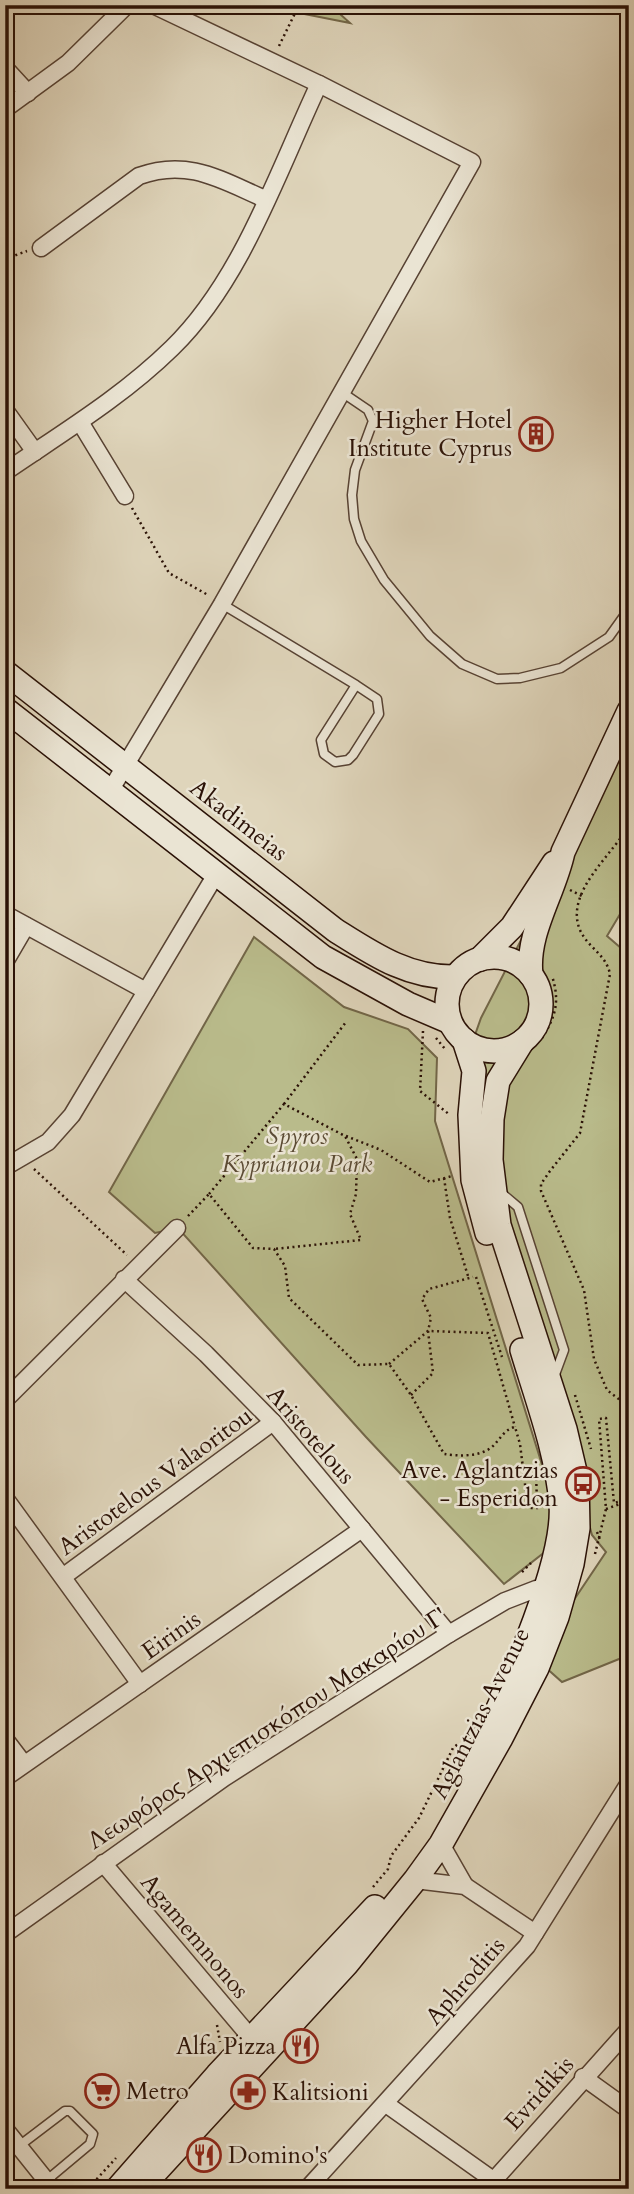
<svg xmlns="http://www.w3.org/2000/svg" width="634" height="2194" font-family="Cardo,serif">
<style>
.green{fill:#b9bb8b;stroke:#726648;stroke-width:2}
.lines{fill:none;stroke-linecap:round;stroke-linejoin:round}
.service-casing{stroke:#574233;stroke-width:11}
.minor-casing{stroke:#574233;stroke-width:19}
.secondary-casing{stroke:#2a1106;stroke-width:26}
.path{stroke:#2a1106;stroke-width:2.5;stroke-dasharray:2 3.5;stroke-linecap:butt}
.service{stroke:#eae4d3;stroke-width:8}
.minor{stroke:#eae4d3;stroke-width:16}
.secondary{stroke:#eae4d3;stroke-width:23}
.labels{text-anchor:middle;stroke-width:5;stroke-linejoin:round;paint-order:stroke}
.poi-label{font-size:24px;fill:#2a1106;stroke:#eae4d3;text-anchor:end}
.street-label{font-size:24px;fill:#2a1106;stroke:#eae4d3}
.park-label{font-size:24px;font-style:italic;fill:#5c4c35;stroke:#eae4d3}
</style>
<rect width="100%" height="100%" fill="#dfd5bb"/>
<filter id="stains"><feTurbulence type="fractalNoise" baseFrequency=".00286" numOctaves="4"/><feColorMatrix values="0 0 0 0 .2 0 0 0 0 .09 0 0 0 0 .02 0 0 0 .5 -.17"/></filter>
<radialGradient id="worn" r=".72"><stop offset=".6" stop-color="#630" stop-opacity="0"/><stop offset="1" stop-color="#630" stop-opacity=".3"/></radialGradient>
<g class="green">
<path d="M259 5H330L350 23Z"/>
<path d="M629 730V899L607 936 629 955V1655L562 1682 535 1658 606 1552 592 1535 464 1066 481 1018Z"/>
<path d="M254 937 344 1007 408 1029 437 1058 435 1121 553 1500 555 1544 504 1584 366 1437 178 1228 155 1233 109 1192Z"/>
</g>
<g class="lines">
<g class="service-casing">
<g id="service">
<path d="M340 391 368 410 373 421 355 470 352 495 354 519 361 541 384 580 430 636 462 664 497 679 520 678 561 668 609 637 629 609"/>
<path d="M222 604 356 685 377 699 379 714 353 755 348 760 335 762 324 754 321 740 356 685"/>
<path d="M499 1191 518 1207 564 1350 554 1377"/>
<path d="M19 2146 65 2111H70L93 2134 90 2144 47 2180"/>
</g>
</g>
<g class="minor-casing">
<g id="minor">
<path d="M5 68 28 93"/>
<path d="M5 109 68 63 127 5"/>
<path d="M41 248 139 176C188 158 221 180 265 199"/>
<path d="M5 410 35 452"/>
<path d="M80 422 125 496"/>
<path d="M5 472C62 433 122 397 172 348 242 280 278 171 319 84"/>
<path d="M110 791 222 604 472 162 319 84 153 5"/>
<path d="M5 914 146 991"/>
<path d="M5 962 26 926"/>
<path d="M5 1167 48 1142 72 1115 215 876"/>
<path d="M124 1279 206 1354 273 1422 449 1634"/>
<path d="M5 1400 177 1228"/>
<path d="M5 1498 140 1684"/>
<path d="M64 1576 273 1422"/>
<path d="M5 1739 24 1764"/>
<path d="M5 1778 362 1529"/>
<path d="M441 1844 465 1886"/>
<path d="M103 1863 252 2039"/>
<path d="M415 1880 465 1886 535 1933"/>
<path d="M5 1934 224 1778 449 1634 505 1601 536 1589 554 1587"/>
<path d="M583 2077 629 2110"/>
<path d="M386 2104 493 2180"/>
<path d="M5 2129 53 2189"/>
<path d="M307 2189 527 1946 629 1783"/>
<path d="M486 2189 629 2029"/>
</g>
</g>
<g class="secondary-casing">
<g id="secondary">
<path d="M5 672 335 930C373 954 408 978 455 977"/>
<path d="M5 709 323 957 408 1004 450 1022"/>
<circle cx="494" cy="1004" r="47"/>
<path d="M480 959 512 927 554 863"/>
<path d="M531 975C526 933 554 894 563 852L629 711"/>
<path d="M464 1040 474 1071 470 1115 473 1180 487 1233"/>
<path d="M468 1768C499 1714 566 1564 561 1504 557 1452 537 1400 522 1350"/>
<path d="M117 2189 217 2075 375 1907"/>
<path d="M140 2189 346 1965 415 1880 441 1844 501 1738 537 1668 557 1617 572 1564 578 1528 577 1480 565 1429 499 1225 491 1160 492 1119 498 1081 522 1042"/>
</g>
</g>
<g class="path">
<path d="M279 46 299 5"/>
<path d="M5 259 27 251"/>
<path d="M132 508 169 573 208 595"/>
<path d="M629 825C613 855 564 892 580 930 588 948 606 954 610 974L580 1133 550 1171 541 1184V1191L584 1290 594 1359 607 1390 629 1407"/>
<path d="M570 890 582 896"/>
<path d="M423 1031 420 1091 450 1115"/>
<path d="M436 1038 445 1049"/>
<path d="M542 1038C556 1016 560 1001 552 976"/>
<path d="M284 1104 346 1022"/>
<path d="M346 1136 381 1150 430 1182 452 1176"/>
<path d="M34 1169 127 1255"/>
<path d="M444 1178 450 1218 468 1276"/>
<path d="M209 1194 284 1104 345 1136 357 1159 356 1194 350 1214 361 1240 274 1249"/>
<path d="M188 1216 209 1194 253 1248 274 1249 285 1266 289 1298 358 1365 389 1364 411 1395 444 1454C457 1456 477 1457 489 1449 499 1443 502 1430 515 1427L520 1444 528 1508H541"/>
<path d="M476 1277 502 1357"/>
<path d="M389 1364 428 1331 431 1318 422 1299 429 1289 473 1277"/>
<path d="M411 1395 433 1373 428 1331 488 1333 515 1427"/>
<path d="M575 1395 591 1449"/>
<path d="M536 1473 537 1503H541"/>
<path d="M606 1509 620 1504"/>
<path d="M597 1532 600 1540"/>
<path d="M595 1554 606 1509 599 1419 606 1418 614 1503 629 1499"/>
<path d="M522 1572 531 1563"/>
<path d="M373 1887 388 1869 391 1856 419 1818 453 1748 458 1744"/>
<path d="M217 2025 220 2042"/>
<path d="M92 2189 94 2182 116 2158"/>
</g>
<use href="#service" class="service"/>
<use href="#minor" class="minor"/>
<use href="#secondary" class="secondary"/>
</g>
<defs>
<g id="building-ring" transform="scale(1.75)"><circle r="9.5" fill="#eae4d3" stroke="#8f2418" stroke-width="1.5"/><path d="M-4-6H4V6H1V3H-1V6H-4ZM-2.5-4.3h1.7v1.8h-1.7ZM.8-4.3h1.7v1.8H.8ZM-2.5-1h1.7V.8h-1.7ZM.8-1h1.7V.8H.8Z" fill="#8f2418"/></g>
<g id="bus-ring" transform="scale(1.75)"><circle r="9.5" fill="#eae4d3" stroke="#8f2418" stroke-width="1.5"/><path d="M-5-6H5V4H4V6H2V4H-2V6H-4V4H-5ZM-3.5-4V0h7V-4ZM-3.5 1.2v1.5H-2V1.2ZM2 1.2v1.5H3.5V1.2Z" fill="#8f2418"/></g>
<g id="restaurant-ring" transform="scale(1.75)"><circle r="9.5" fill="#eae4d3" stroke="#8f2418" stroke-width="1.5"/><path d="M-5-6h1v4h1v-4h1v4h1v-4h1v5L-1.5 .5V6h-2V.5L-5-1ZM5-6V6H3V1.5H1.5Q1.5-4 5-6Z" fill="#8f2418"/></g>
<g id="supermarket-ring" transform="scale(1.75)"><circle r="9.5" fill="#eae4d3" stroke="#8f2418" stroke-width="1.5"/><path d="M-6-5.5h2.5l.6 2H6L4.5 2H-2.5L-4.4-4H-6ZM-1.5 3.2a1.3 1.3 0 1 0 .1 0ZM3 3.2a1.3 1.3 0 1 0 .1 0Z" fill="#8f2418"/></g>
<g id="pharmacy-ring" transform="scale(1.75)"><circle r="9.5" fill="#eae4d3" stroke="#8f2418" stroke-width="1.5"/><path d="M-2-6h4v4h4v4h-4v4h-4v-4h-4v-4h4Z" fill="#8f2418"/></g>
</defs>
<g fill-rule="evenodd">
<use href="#building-ring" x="536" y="434"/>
<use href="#bus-ring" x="583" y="1484"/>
<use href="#restaurant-ring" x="301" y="2046"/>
<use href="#supermarket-ring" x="102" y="2091"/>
<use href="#pharmacy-ring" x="248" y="2092"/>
<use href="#restaurant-ring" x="204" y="2155"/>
</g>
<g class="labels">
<g class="poi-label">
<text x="512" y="428">Higher Hotel<tspan x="512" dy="28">Institute Cyprus</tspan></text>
<text x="558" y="1478">Ave. Aglantzias<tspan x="558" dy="28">- Esperidon</tspan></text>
<text x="276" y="2054">Alfa Pizza</text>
<text x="126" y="2099" text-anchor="start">Metro</text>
<text x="272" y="2100" text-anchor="start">Kalitsioni</text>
<text x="228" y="2163" text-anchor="start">Domino's</text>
</g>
<g class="street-label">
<text transform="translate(239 820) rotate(38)" y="8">Akadimeias</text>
<text transform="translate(311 1435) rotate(49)" y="8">Aristotelous</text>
<text transform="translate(155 1481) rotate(-36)" y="8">Aristotelous Valaoritou</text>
<text transform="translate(171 1635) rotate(-35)" y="8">Eirinis</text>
<text transform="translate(480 1713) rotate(-63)" y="8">Aglantzias Avenue</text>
<text transform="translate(267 1728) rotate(-33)" y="8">Λεωφόρος Αρχιεπισκόπου Μακαρίου Γ'</text>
<text transform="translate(195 1936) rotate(50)" y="8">Agamemnonos</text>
<text transform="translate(465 1981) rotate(-49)" y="8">Aphroditis</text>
<text transform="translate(539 2093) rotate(-48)" y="8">Evridikis</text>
</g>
<g class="park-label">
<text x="297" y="1144">Spyros<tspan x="297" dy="28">Kyprianou Park</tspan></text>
</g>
</g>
<rect width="634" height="2194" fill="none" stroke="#dfd5bb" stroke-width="28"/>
<rect x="7" y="7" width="620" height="2180" fill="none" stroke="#2a1106" stroke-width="3.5"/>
<rect x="14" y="14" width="606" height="2166" fill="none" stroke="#2a1106" stroke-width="2"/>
<rect width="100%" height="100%" filter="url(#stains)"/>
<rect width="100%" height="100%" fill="url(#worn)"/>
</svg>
